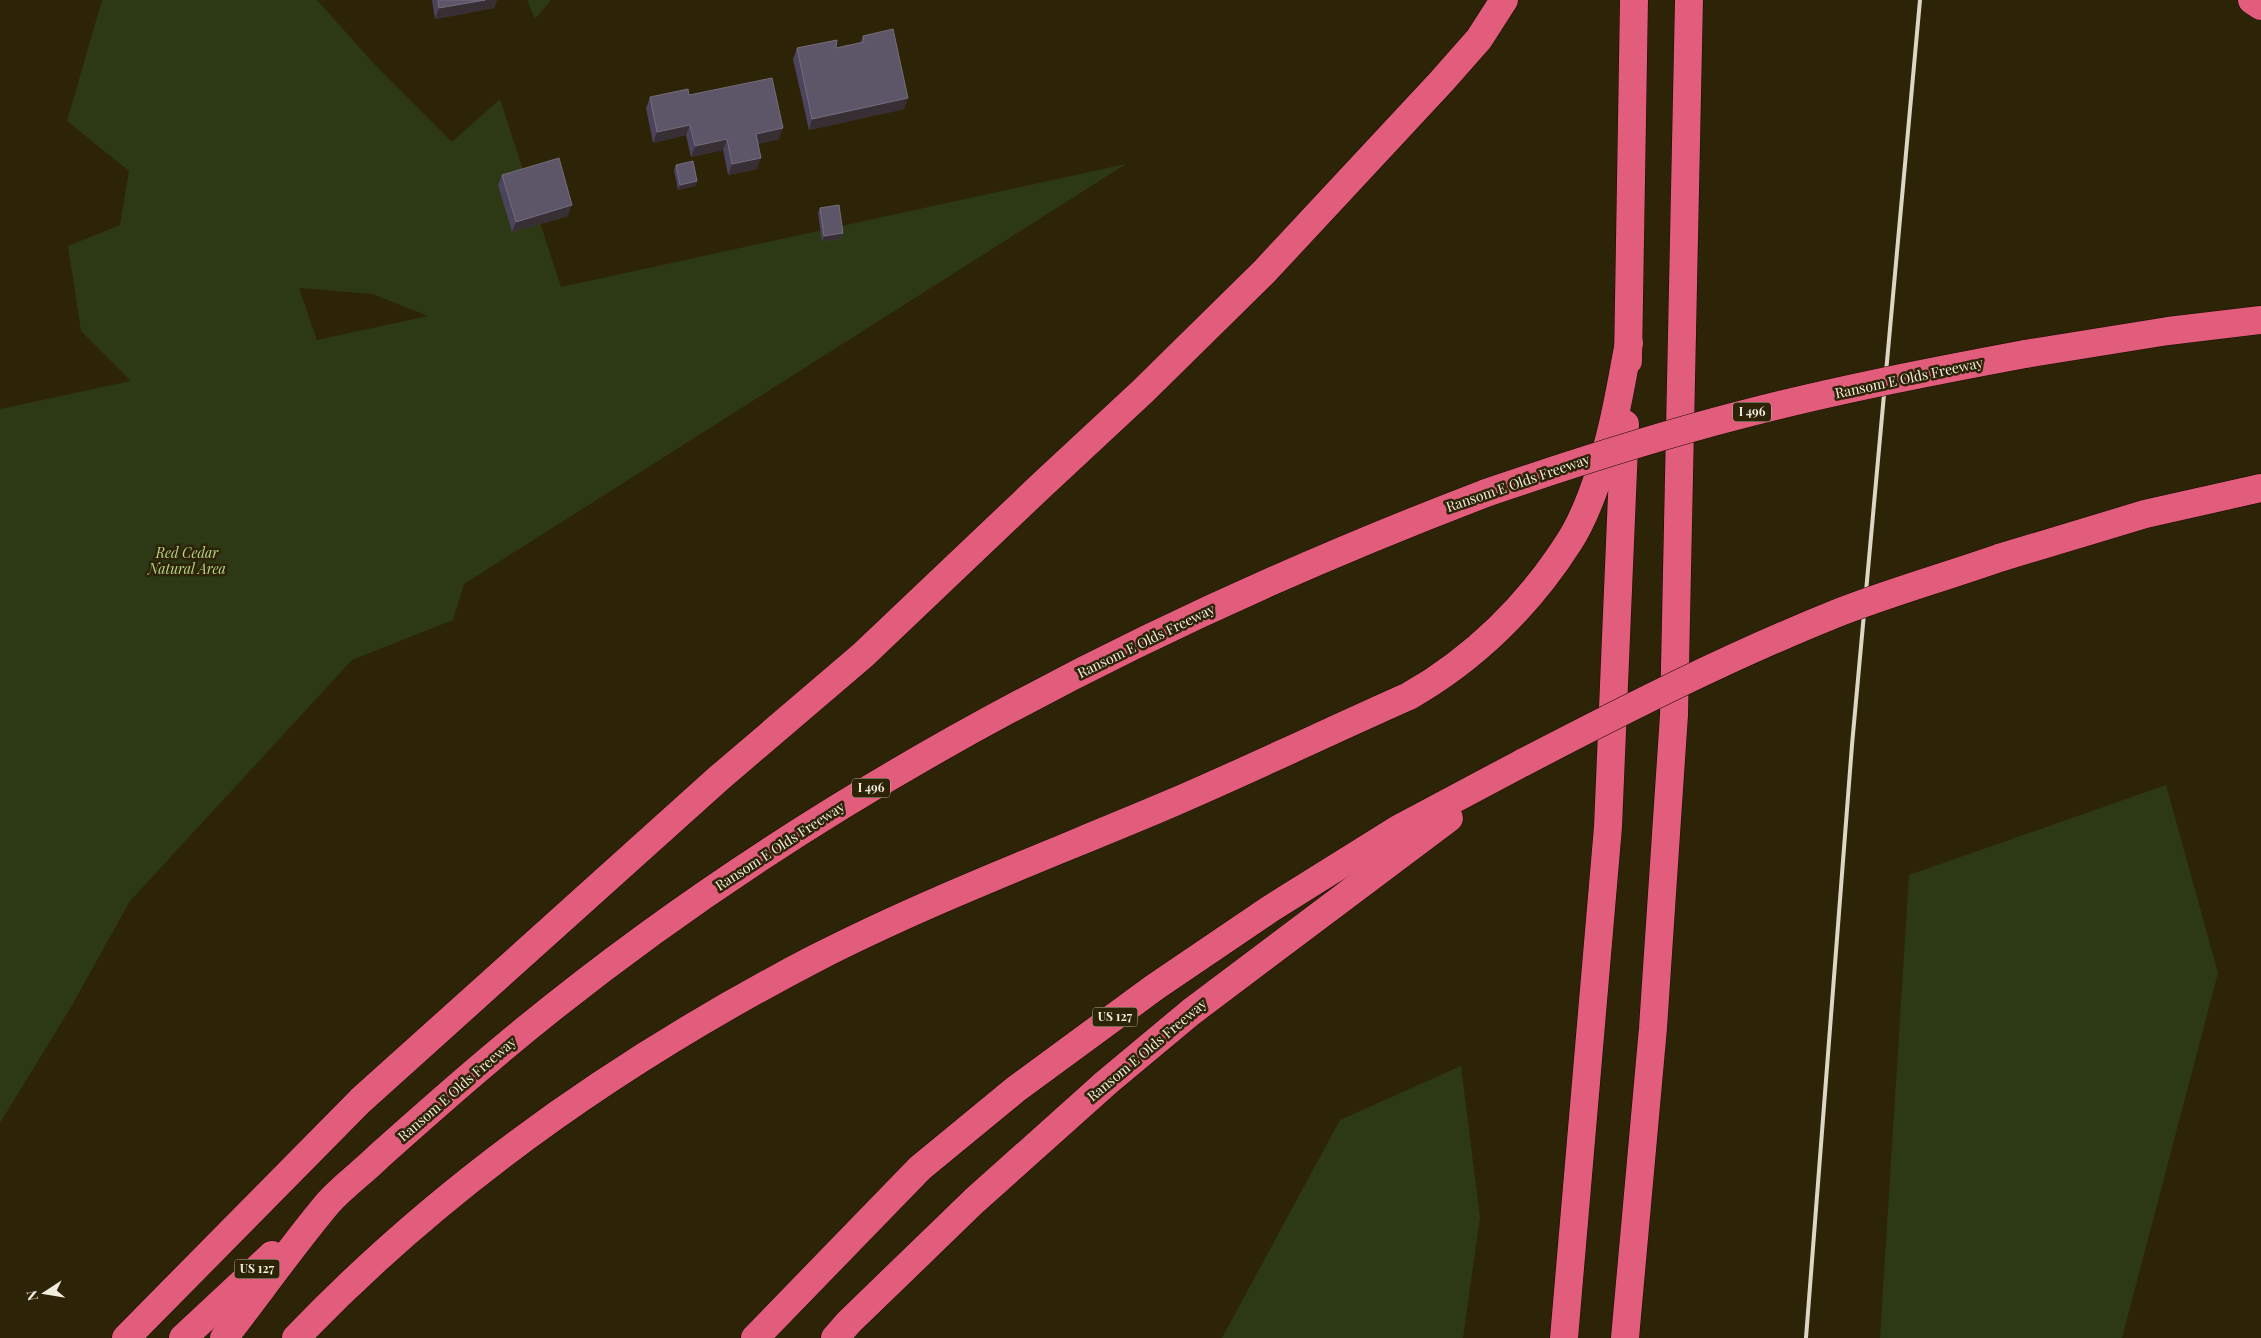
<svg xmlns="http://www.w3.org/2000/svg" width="2261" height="1338" font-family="'Playfair Display',serif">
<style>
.green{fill:#2c3914;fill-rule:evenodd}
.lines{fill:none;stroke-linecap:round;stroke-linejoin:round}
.motorway-casing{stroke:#160d00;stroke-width:29}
.motorway{stroke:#e25c7b;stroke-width:28}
.rail{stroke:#dcd6c4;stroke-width:4}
.motorway-bridge-casing{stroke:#160d00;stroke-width:29;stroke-linecap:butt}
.motorway-bridge{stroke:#e25c7b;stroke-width:28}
.wall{fill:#4b445c}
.shaded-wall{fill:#372f34}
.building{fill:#5d5669;stroke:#746d7b}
.labels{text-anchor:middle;stroke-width:5;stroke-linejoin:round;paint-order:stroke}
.shield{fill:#2d2407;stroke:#b7b09c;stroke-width:1}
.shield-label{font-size:12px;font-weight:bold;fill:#f2ecdc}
.street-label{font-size:14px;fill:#f2ecdc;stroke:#2d2407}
.park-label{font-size:14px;font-style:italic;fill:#b7d687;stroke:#2d2407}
</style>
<rect width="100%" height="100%" fill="#2d2407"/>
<g class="green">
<path d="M102 0H317L376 66 452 142 500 99 561 287 1126 164 464 584 453 620 352 660 130 901 71 1007 0 1123V409L131 381 81 331 68 246 120 225 129 171 67 121ZM299 288 372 294 428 316 317 340Z"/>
<path d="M527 0H551L535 19Z"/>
<path d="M2166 785 2218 973 2122 1338H1880L1909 875Z"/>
<path d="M1461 1066 1480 1217 1463 1338H1222L1340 1120Z"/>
</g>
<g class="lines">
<g class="motorway-casing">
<g id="motorway">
<path d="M2252 0 2261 6"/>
<path d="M2025 354 2168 331 2261 320"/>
<path d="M1628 361 1634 0"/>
<path d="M1999 558 2145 514 2261 488"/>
<path d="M126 1338 361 1100 719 778 863 655 1043 484 1143 391 1264 272 1441 82 1479 39 1504 0"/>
<path d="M183 1338 272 1255"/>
<path d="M224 1338C259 1293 292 1246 328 1203 343 1186 363 1172 379 1156 416 1123 452 1091 490 1059 782 811 1128 630 1486 493"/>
<path d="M296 1338C444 1183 624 1058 814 959 929 900 1052 854 1172 803 1251 769 1330 731 1409 696 1474 659 1529 605 1569 542 1585 518 1600 475 1607 447 1617 413 1622 377 1629 343"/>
<path d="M755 1338 920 1168 1016 1089 1155 987 1270 909 1398 829 1524 762"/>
<path d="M835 1338 849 1322 974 1201 1107 1082 1191 1012 1449 818"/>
<path d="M1564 1338 1608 827 1625 424"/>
<path d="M1625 1338 1653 1028 1674 715 1689 0"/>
</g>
</g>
<use href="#motorway" class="motorway"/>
<path class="rail" d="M1806 1338 1852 745 1920 0"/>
<g class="motorway-bridge-casing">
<g id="motorway-bridge">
<path d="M1486 493C1568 465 1651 438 1736 416 1831 391 1929 372 2025 354"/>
<path d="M1524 762C1626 709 1728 657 1835 614 1888 593 1945 577 1999 558"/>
</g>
</g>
<use href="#motorway-bridge" class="motorway-bridge"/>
</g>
<g class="wall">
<path d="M432 0H497L494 8 435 19Z"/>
<path d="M863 36 904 109 809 130 793 59 797 48H836L860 43Z"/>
<path d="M689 95 779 139 758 144 757 169 728 175 723 150 691 157 686 135 653 143 646 108 650 97Z"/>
<path d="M676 165 697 181 695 186 678 190 674 170Z"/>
<path d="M502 175 568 216 512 232 498 185Z"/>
<path d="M820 208 843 233 841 239 822 241 818 213Z"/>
</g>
<g class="shaded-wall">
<path d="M485 0H497L494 8 435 19 439 8Z"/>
<path d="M908 98 904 109 809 130 812 119Z"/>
<path d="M690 125 686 135 653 143 657 132Z"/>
<path d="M783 128 779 139 752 145 756 134Z"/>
<path d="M727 139 723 150 691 157 695 146Z"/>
<path d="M761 158 757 169 728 175 732 164Z"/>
<path d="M697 181 695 186 678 190 680 185Z"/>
<path d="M572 205 568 216 512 232 516 222Z"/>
<path d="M843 233 841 239 822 241 824 236Z"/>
</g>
<g class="building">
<path d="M438 0H485L439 8Z"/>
<path d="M893 29 908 98 812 119 797 48 837 40 836 48 864 42 863 36Z"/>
<path d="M772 78 783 128 756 134 761 158 732 164 727 139 695 146 690 125 657 132 650 97 688 89 689 95Z"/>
<path d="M559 158 572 205 516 222 502 175Z"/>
<path d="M693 161 697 181 680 185 676 165Z"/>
<path d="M839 205 843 233 824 236 820 208Z"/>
</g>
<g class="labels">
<g class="shield">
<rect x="1733" y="402.5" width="38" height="19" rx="4"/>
<rect x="852" y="778.5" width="38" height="19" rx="4"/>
<rect x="1092.5" y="1007.5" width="45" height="19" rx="4"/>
<rect x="234.5" y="1259.5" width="45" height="19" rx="4"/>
</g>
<g class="shield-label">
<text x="1752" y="416">I 496</text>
<text x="871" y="792">I 496</text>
<text x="1115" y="1021">US 127</text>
<text x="257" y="1273">US 127</text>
</g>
<g class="street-label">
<text transform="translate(1909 378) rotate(-12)" y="5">Ransom E Olds Freeway</text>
<text transform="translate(1518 483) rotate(-19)" y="5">Ransom E Olds Freeway</text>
<text transform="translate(1146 641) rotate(-26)" y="5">Ransom E Olds Freeway</text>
<text transform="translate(780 846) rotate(-33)" y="5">Ransom E Olds Freeway</text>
<text transform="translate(1147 1050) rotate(-40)" y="5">Ransom E Olds Freeway</text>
<text transform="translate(457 1089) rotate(-41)" y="5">Ransom E Olds Freeway</text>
</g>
<g class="park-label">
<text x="187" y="558">Red Cedar<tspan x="187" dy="16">Natural Area</tspan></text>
</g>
</g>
<g transform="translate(45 1293) rotate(258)" stroke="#2d2407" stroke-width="4" paint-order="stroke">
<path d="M0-4L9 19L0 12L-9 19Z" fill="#f2ecdc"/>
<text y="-8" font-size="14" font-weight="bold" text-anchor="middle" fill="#f2ecdc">N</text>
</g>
</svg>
